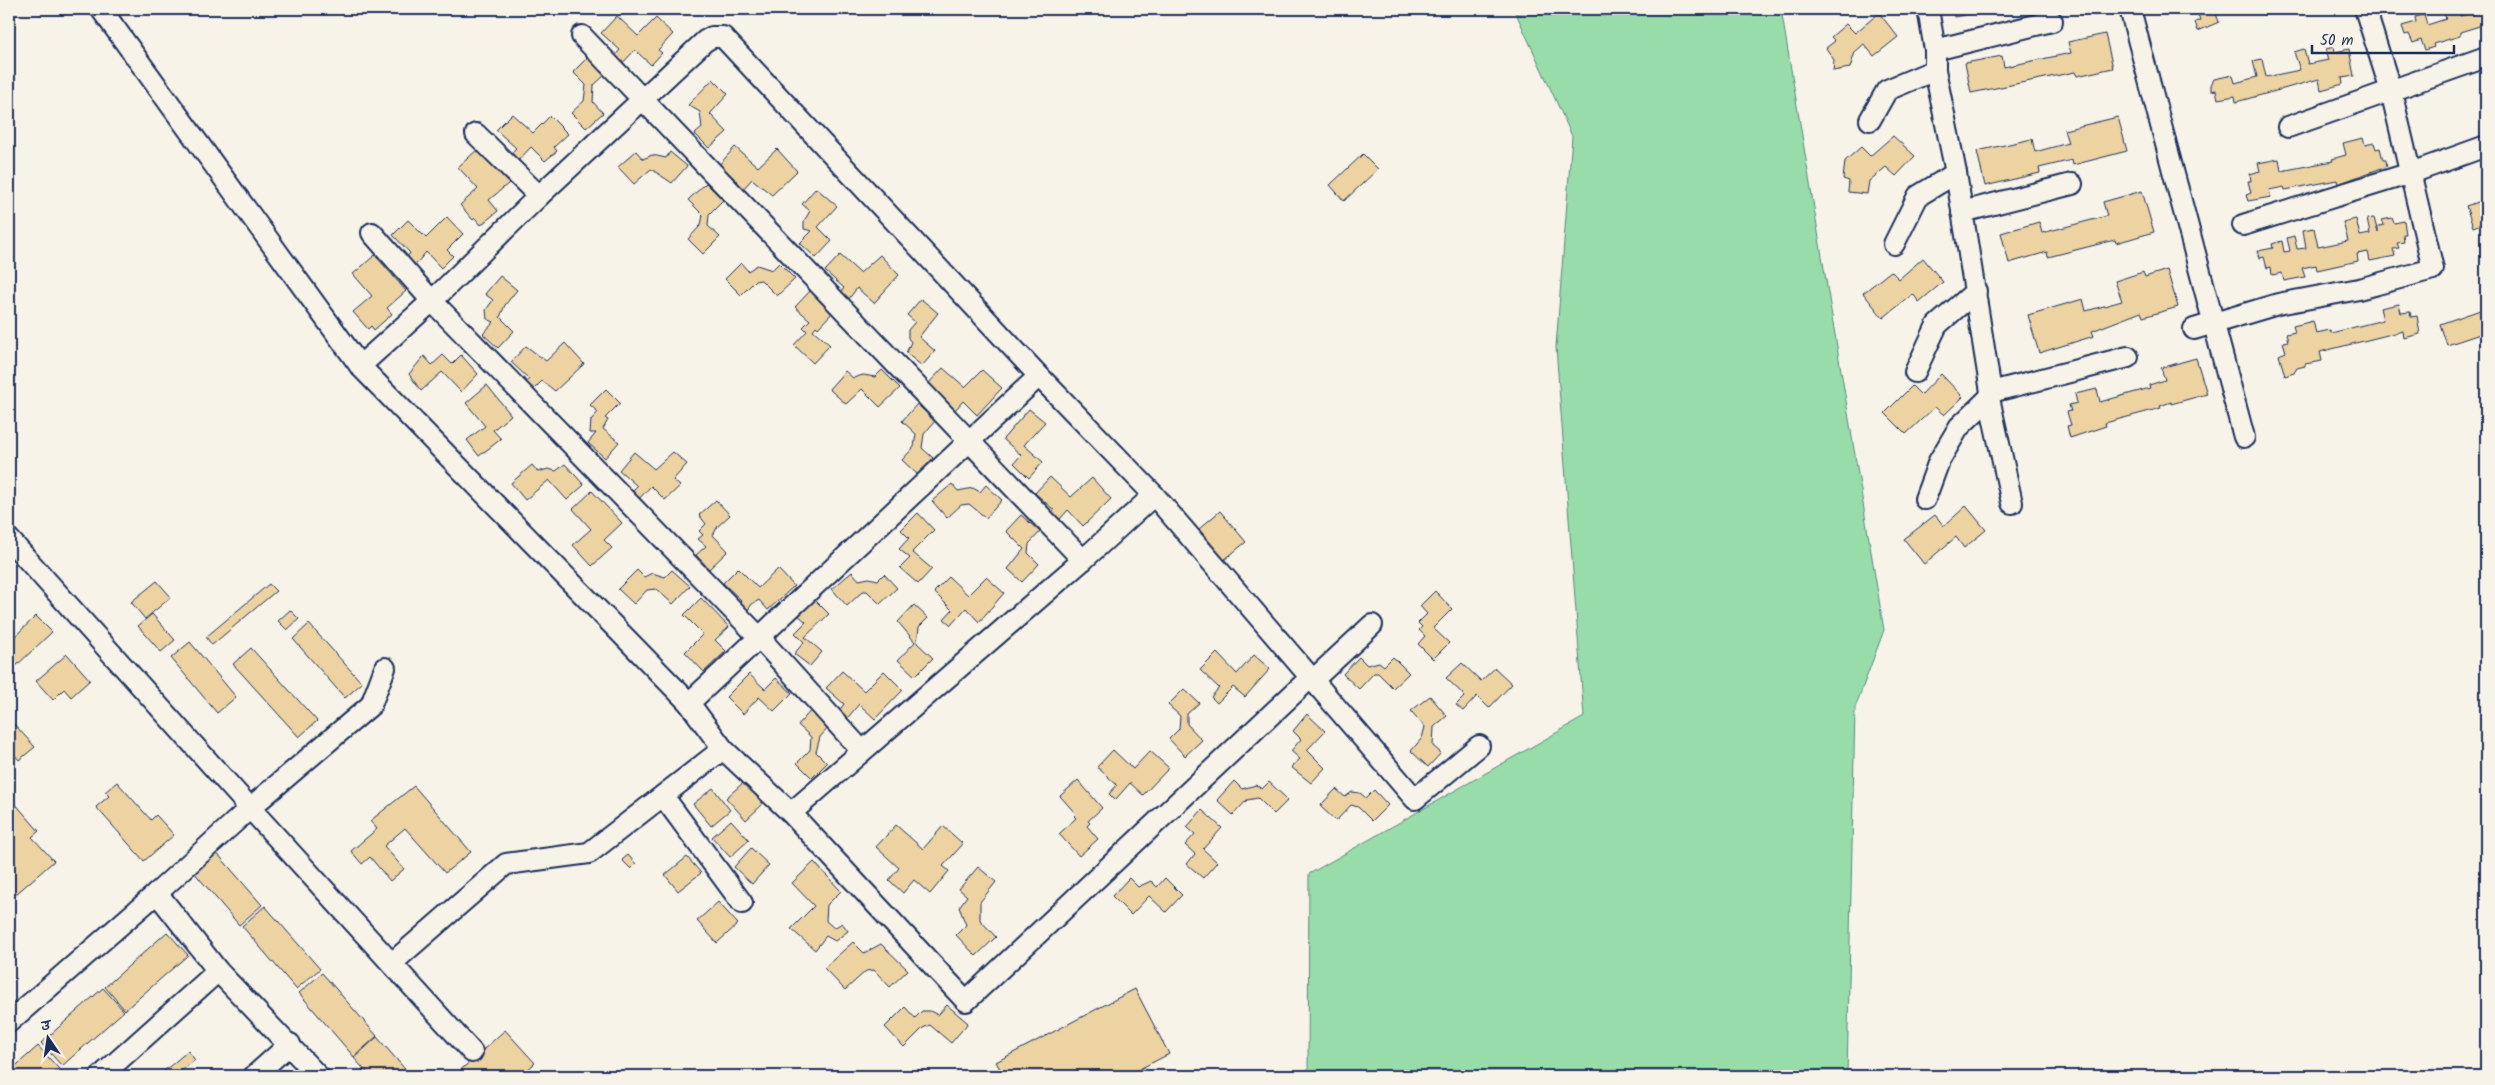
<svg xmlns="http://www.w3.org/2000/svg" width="2495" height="1085" font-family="Kalam,'Playpen Sans Deva',sans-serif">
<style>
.green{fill:#98dda9;stroke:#5a8684}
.building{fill:#edd3a2;stroke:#1b2f5e}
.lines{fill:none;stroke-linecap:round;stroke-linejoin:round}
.minor-casing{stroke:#1b2f5e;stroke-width:24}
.minor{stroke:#f7f3e8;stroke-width:20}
</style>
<rect width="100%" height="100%" fill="#f7f3e8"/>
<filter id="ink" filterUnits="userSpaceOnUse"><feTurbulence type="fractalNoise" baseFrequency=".02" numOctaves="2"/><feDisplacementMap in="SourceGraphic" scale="10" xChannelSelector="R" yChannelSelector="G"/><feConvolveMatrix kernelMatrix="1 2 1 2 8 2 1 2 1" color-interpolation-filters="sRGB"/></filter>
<g filter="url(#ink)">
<path class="green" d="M1514 9H1781L1884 630 1855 708 1847 1076H1308L1309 874 1584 717 1556 347 1572 136Z"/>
<g class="building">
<path d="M1952 9H1997L1954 17Z"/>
<path d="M2196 9H2224L2215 11 2219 22 2198 31 2195 22 2200 20Z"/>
<path d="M2443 9H2458L2460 16 2486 9V24L2460 32V36L2433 44 2434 47 2425 50 2421 40 2413 43 2409 34 2405 35 2402 26 2416 22 2415 17 2424 15 2427 25 2446 19Z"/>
<path d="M1879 13 1898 37 1874 56 1864 44 1855 52 1850 68 1833 71 1834 60 1826 48 1835 41 1831 37 1846 24 1855 33Z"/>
<path d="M617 16 638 36 656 18 673 34 658 50 662 53 651 65 635 50 619 67 612 59 620 50 601 33Z"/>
<path d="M2105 34 2113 68 2077 76 2075 72 1971 93 1965 63 2002 56 2004 67 2071 53 2068 42Z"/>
<path d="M2334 47 2335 52 2349 49 2354 76 2342 78 2343 84 2321 90 2319 79 2236 102 2235 96 2218 99 2216 90 2211 91V85L2214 79 2233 75 2235 83 2257 77 2253 61 2262 59 2266 77 2300 70 2294 52 2304 49 2308 64 2329 60 2326 49Z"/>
<path d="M589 56 606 74 594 85 593 102 603 113 586 128 571 113 584 101 586 85 573 72Z"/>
<path d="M713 79 728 94 710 114 727 132 709 148 695 134 702 128 700 112 688 105Z"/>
<path d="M512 114 533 133 550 116 568 134 554 147 557 151 545 161 531 147 515 164 507 158 516 148 496 130Z"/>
<path d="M2118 117 2127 151 2073 165 2072 160 2039 168 2040 173 1985 186 1977 151 2032 139 2035 152 2068 143 2064 130Z"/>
<path d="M1893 136 1915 156 1896 176 1886 167 1869 181 1867 194 1848 192 1849 181 1843 179 1845 161 1861 147 1870 156Z"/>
<path d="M2363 138 2365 145 2374 143 2376 149 2380 148 2383 160H2386L2387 166 2338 184 2337 180 2285 190 2284 187 2269 190 2271 197 2248 201 2246 195 2251 193 2248 181H2251L2250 174 2260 171 2258 163 2279 159 2281 171 2333 161 2332 159 2346 155 2343 143Z"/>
<path d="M735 147 758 167 777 149 797 171 772 195 752 179 737 196 730 191 738 182 719 165Z"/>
<path d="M478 149 509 183 489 200 498 211 481 225 475 218 473 220 460 205 478 189 458 167Z"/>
<path d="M636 151 643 159 652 155 666 158 670 152 687 166 672 183 651 169 634 184 618 167Z"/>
<path d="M1363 154 1378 169 1344 201 1330 185Z"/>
<path d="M706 183 723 200 709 214 708 226 720 237 703 254 688 239 701 225 703 215 688 200Z"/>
<path d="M816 188 837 206 818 227 832 241 816 258 800 243 812 231 804 229V221L810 211 802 204Z"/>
<path d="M2142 191 2154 232 2116 243 2115 240 2048 257 2047 252 2009 263 2001 233 2039 222 2042 233 2107 216 2103 202Z"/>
<path d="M2486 199V222L2473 227 2466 206Z"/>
<path d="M447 217 463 234 447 250 453 256 441 268 426 252 412 269 403 262 410 253 393 235 408 220 426 238Z"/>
<path d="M2374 218 2378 233V227L2384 225 2382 220 2392 218 2394 223 2404 221 2406 234H2403L2404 242 2397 243 2399 248 2393 249 2395 256 2370 261 2368 252 2357 254 2358 261 2317 270 2316 265 2302 268 2305 277 2284 281 2282 273 2272 275 2271 267 2267 268 2264 257 2260 258 2258 251 2273 248 2272 244 2282 241 2284 252 2290 251 2287 238 2294 236 2297 249 2306 248 2303 230 2314 228 2318 247 2348 241 2343 222 2356 219 2360 236 2370 234 2367 219Z"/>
<path d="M375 255 406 291 387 308 392 314 374 330 371 326 368 329 353 312 372 296 353 274Z"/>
<path d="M840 255 860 273 880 255 899 275 874 303 857 288 845 304 836 298 844 288 825 271Z"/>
<path d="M1923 258 1943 282 1919 302 1913 294 1883 318 1863 293 1891 271 1899 279Z"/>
<path d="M741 263 748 271 757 265 772 270 779 263 795 279 777 296 761 280 755 281 741 295 725 279Z"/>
<path d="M2167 270 2178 307 2143 317 2141 312 2092 331 2094 336 2039 353 2028 315 2083 299 2086 311 2122 301 2115 281 2143 272 2145 277Z"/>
<path d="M500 276 517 290 505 305 500 317 514 331 498 348 483 334 494 322 487 319 486 310 493 300 485 294Z"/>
<path d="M811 290 833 312 818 328 816 326 813 330 830 345 813 363 794 345 807 331 803 327 810 320 795 307Z"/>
<path d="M921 299 938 313 919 337 935 351 922 366 906 353 911 342 908 338V330L915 322 907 315Z"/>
<path d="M2399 304 2401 313 2410 312 2411 317 2417 316 2420 334 2404 338 2403 331 2320 352 2322 361 2305 364V366L2297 368 2294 373 2285 376 2279 355 2286 352 2283 342 2288 341 2286 334 2295 332 2293 326 2313 321 2316 333 2330 330 2331 333 2383 320 2380 308Z"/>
<path d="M2486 308V332L2447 345 2440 324Z"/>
<path d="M565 343 584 364 555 391 542 381 528 395 521 388 529 379 511 362 526 346 546 361Z"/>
<path d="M443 355 452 364 461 355 478 374 461 392 442 372 421 391 409 374 424 356 432 365Z"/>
<path d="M2196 358 2207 394 2171 404V402L2160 406 2161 408 2105 423 2106 426 2070 438 2067 426 2071 425 2067 412 2071 411 2069 405 2077 403 2075 394 2097 389 2100 402 2150 388 2149 385 2165 380 2161 368Z"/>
<path d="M943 368 965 387 982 370 1002 388 977 415 963 401 948 418 940 410 947 402 927 385Z"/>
<path d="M882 370 900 388 880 407 862 389 846 404 829 389 845 371 853 378 863 375 875 377Z"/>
<path d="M1941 374 1963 397 1944 415 1935 407 1906 434 1885 413 1912 386 1921 395Z"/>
<path d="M487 385 511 415 493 430 501 439 479 456 467 440 485 426 466 403Z"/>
<path d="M606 389 620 403 605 418 608 420 603 429 619 442 605 458 588 443 596 433H590L591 420 598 412 590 405Z"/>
<path d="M917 404 935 421 924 434 922 448 933 458 918 475 902 460 914 447 916 434 902 421Z"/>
<path d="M1029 409 1045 422 1024 445 1043 462 1029 478 1014 463 1021 455 1003 439Z"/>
<path d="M634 452 654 469 673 452 687 464 673 480 680 486 665 500 651 486 636 502 628 495 637 486 619 470Z"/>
<path d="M565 464 584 485 567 500 549 480 525 500 511 483 532 465 538 472 548 469 556 471Z"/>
<path d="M1050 477 1071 497 1092 478 1111 499 1083 526 1068 510 1054 526 1046 519 1054 510 1035 493Z"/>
<path d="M952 484 958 491 973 488 980 492 986 485 1002 500 986 518 969 504 961 505 947 518 932 501Z"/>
<path d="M592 491 622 523 604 540 612 548 592 566 573 545 591 529 573 509Z"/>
<path d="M716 500 730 515 718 526 713 535 728 551 709 569 696 555 706 546 698 539 703 535 699 531 706 524 699 515Z"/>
<path d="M1966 506 1986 530 1964 548 1956 537 1924 564 1904 539 1935 515 1944 526Z"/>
<path d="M1220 511 1246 542 1224 560 1199 529Z"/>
<path d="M918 513 934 530 912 552 932 569 918 584 900 568 910 558 899 549 909 538 901 530Z"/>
<path d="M1021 515 1040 532 1029 544 1028 553 1039 564 1022 582 1008 569 1024 549 1006 531Z"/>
<path d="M738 568 758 588 778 569 794 586 768 610 759 600 752 604 744 616 734 610 741 600 723 583Z"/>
<path d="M637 570 644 577 652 573 665 577 672 570 690 586 673 604 656 589 647 590 634 604 618 589Z"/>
<path d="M852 572 859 580 869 578 878 580 884 574 897 588 880 604 867 591H863L847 606 832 589Z"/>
<path d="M949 577 968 595 986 577 1004 593 979 622 966 608 951 625 944 619 952 610 934 592Z"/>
<path d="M157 581 171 597 145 619 131 602Z"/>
<path d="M269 584 276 591 212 645 206 637Z"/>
<path d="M1435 591 1452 609 1433 628 1449 643 1433 659 1418 644 1425 636 1419 630 1422 627 1418 623 1427 614 1420 606Z"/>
<path d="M812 597 829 614 805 637 822 652 810 666 794 654 804 642 795 633 806 622 796 613Z"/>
<path d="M701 598 729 627 715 640 726 651 704 672 685 652 703 634 684 615Z"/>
<path d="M914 605 928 618 919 627 917 643 933 658 915 676 898 660 915 642 898 622Z"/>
<path d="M290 610 299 619 287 630 278 621Z"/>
<path d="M152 614 175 640 161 652 138 626Z"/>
<path d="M36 616 52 632 16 666 9 659V642Z"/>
<path d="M309 624 362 683 345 698 293 639Z"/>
<path d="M190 642 236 697 217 713 171 658Z"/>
<path d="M251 648 317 721 299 737 233 664Z"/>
<path d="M1217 653 1237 674 1254 655 1270 669 1245 697 1233 687 1217 703 1211 697 1219 688 1200 670Z"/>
<path d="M67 654 90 680 71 697 64 689 53 700 36 681Z"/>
<path d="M1359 657 1367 665 1379 662 1384 666 1393 657 1409 673 1393 688 1378 673H1374L1359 689 1343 674Z"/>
<path d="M1462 663 1481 681 1495 668 1512 684 1489 708 1477 696 1463 711 1456 705 1465 696 1446 678Z"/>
<path d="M842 671 864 691 884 671 903 690 875 719 859 704 845 721 836 715 844 704 826 688Z"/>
<path d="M749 674 765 689 776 678 792 693 774 711 759 697 743 714 726 697Z"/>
<path d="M1184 689 1199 703 1187 714V724L1202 740 1185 756 1169 739 1179 729 1180 716 1168 705Z"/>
<path d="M1430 696 1447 716 1434 727 1433 746 1441 753 1428 767 1411 751 1422 738 1425 727 1411 711Z"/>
<path d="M812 709 831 725 820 737 816 752 827 763 812 778 797 763 810 750 811 737 798 725Z"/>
<path d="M1307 714 1325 731 1307 750 1325 768 1311 783 1291 767 1300 759 1291 751 1301 739 1293 731Z"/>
<path d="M14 724 35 747 19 760 9 749V729Z"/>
<path d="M1113 750 1133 769 1150 751 1169 768 1143 795 1130 783 1115 800 1109 794 1117 785 1097 767Z"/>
<path d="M1078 780 1102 808 1088 821 1090 823 1087 826 1098 839 1079 856 1059 834 1076 818 1074 816 1076 814 1060 796Z"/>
<path d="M1234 781 1242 789 1256 785 1262 789 1269 782 1288 800 1274 814 1258 798 1247 800 1233 815 1217 800Z"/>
<path d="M117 782 151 820 156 815 174 835 144 861 96 807 109 796 105 792Z"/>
<path d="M744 782 763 804 746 820 726 798Z"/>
<path d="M414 786 471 852 445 873 405 828 384 846 404 869 390 881 370 857 362 864 351 851 377 829 370 821Z"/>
<path d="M713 788 730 810 711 826 693 804Z"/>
<path d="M1336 789 1345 797 1352 792 1360 793 1366 798 1374 790 1388 805 1372 821 1358 807 1351 805 1336 821 1320 806Z"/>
<path d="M13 801 39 831 32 837 54 861 15 895 9 887V805Z"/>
<path d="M1202 810 1222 828 1203 849 1217 862 1203 878 1187 864 1195 854 1185 845 1195 834 1187 827Z"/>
<path d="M731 820 749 840 730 857 712 837Z"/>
<path d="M896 825 923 849 943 826 963 844 943 866 949 871 930 894 914 880 903 893 889 880 899 868 876 847Z"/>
<path d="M751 848 769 865 752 884 734 867Z"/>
<path d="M216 852 262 905 239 925 193 871Z"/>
<path d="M628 855 636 864 631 869 622 860Z"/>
<path d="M687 857 701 873 678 891 665 875Z"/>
<path d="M814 862 841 891 827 905 826 921 834 928 842 923 848 931 835 941 826 936 815 950 791 929 814 906 792 883Z"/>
<path d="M978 867 996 882 980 902V920L996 937 976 956 956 935 966 925 959 907 967 896 959 889Z"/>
<path d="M1129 878 1138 887 1151 881 1157 887 1165 878 1182 895 1166 912 1149 896 1131 915 1112 896Z"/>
<path d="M718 902 738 924 717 943 697 921Z"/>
<path d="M265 906 320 969 296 989 242 926Z"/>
<path d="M167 932 188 955 125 1010 105 987Z"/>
<path d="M853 942 864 953 881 944 908 970 890 987 874 970 866 971 845 990 824 968Z"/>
<path d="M322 973 377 1036 354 1057 299 993Z"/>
<path d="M103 988 124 1011 62 1066 41 1043Z"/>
<path d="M1135 989 1169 1054 1126 1076H1004L996 1062Z"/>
<path d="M947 1005 968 1023 951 1043 930 1025 923 1028 904 1047 885 1027 905 1007 915 1018 922 1011H930L938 1015Z"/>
<path d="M505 1030 535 1063 524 1073 527 1076H454Z"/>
<path d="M377 1037 411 1076H370L354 1058Z"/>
<path d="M38 1046 59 1069 51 1076H9V1072Z"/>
<path d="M188 1051 195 1060 175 1076H158Z"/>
</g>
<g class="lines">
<g class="minor-casing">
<g id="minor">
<path d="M101 9 360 366 689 703 723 749 791 813 966 1001 1310 678"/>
<path d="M1928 9 1935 50V70L1956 173 1991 392 1989 398 2012 503"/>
<path d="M2130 9 2244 437"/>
<path d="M582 36 1083 560"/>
<path d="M1935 50 2052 21"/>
<path d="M1870 120 1887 90 1935 70"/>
<path d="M2288 127 2486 57"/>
<path d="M476 134 539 196"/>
<path d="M1962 212 2072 184"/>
<path d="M2243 225 2411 173 2486 146"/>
<path d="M372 233 432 301 758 636 862 751"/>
<path d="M1894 244 1918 196 1956 173"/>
<path d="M2194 329 2278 304 2359 289 2433 269 2391 91 2365 9"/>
<path d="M360 366 432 301 539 196 705 41 712 37H723L1039 376 1154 495 1415 799 1479 746"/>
<path d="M1915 372 1937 325 1976 291"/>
<path d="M1991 392 2128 357"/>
<path d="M1925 499 1939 461 1959 427 1989 398"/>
<path d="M9 539 250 808 472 1052"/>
<path d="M1312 681 1372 625"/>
<path d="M689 703 1039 376"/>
<path d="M663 796 742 903"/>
<path d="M791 813 1083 560 1154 495"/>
<path d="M157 893 218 971 318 1076"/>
<path d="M392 963 506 864 589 853 723 749"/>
<path d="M9 1022 157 893 250 808 371 705 385 668"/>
<path d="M101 1076 218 971"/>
<path d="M254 1076 290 1044"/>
</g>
</g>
<use href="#minor" class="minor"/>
</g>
</g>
<rect width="2495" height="1085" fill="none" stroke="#f7f3e8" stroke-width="30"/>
<rect x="15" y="15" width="2465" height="1055" fill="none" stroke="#1b2f5e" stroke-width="2" filter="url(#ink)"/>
<g transform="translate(48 1038) rotate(347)" stroke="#f7f3e8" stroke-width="4" paint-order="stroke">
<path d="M0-4L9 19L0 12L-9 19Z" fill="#1b2f5e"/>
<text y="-8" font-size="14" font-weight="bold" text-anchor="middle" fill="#1b2f5e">उ</text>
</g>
<path d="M2312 45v8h142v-8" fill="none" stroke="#1b2f5e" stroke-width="2.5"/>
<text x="2320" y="45" font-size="15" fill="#1b2f5e" stroke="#f7f3e8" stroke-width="4" paint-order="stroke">50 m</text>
</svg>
